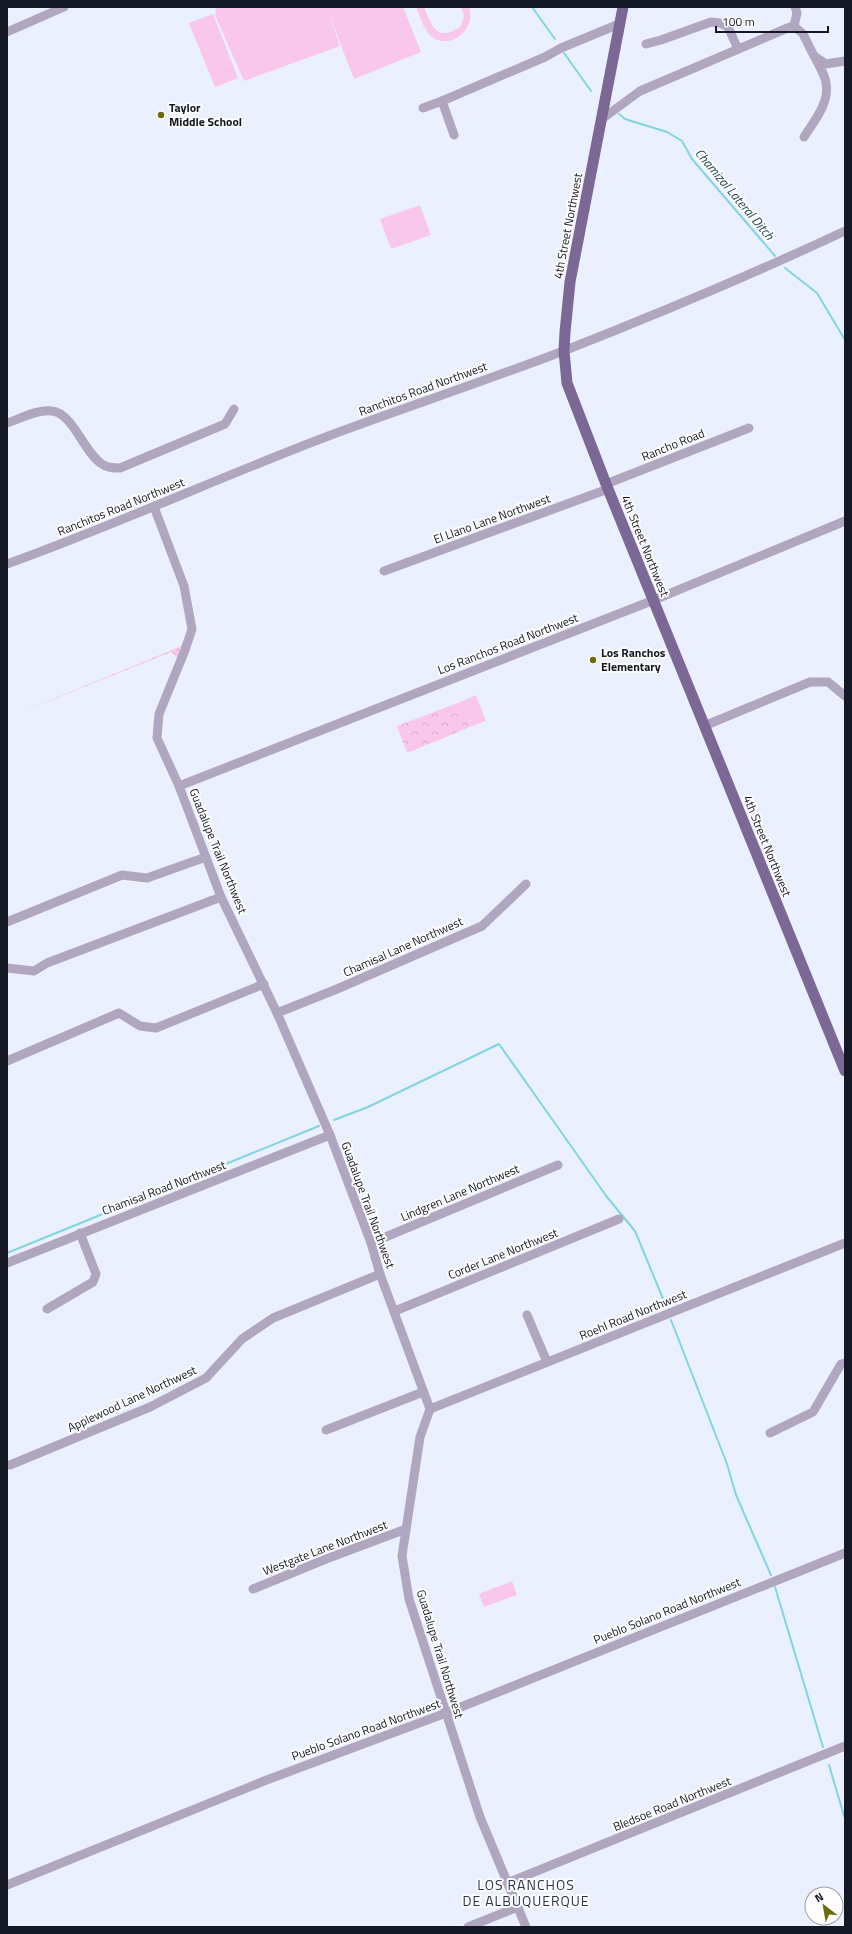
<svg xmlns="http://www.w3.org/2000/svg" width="852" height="1934" font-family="'Titillium Web',sans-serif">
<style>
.grass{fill:url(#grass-dots)}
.park{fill:url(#park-crowns)}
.pitch{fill:#f9c7eb}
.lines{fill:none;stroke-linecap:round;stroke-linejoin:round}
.stream{stroke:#81d5e1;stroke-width:2}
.minor{stroke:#b1a6c0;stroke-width:9}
.major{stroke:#7c6895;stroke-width:11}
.poi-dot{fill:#6a6b0b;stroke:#fdfdfd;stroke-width:1.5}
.labels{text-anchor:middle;stroke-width:4;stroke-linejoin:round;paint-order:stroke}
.poi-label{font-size:12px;font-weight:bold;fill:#141824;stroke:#fdfdfd;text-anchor:start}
.street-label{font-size:12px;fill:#141824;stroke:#fdfdfd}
.water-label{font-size:13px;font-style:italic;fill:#244c51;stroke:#fdfdfd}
.quarter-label{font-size:14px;letter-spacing:1px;fill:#2d344f;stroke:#fdfdfd}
</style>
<defs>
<pattern id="grass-dots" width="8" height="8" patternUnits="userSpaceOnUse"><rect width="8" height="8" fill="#f9c7eb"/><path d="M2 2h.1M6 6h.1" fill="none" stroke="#d5aac9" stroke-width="1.8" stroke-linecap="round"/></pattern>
<pattern id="park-crowns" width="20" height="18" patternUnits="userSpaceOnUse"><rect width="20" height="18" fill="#f9c7eb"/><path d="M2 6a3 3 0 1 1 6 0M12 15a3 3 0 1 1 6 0" fill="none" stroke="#d5aac9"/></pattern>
</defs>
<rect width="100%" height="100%" fill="#ebf0fe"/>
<path class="grass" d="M184 645 179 659 171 652 7 718Z"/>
<path class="park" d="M460 702 470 727 407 753 397 726Z"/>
<g class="pitch">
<path d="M217 7H403L421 52 354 79 327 9 340 46 244 81 215 15Z"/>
<path d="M416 7H424C432 27 438 43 461 26L464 16 461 7H469C477 32 447 52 430 35 423 28 420 16 416 7Z"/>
<path d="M213 14 238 78 215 87 189 23Z"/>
<path d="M420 205 431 235 391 249 380 219Z"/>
<path d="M476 695 486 721 470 727 460 702Z"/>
<path d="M512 1581 517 1595 484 1607 479 1594Z"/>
</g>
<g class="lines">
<g class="stream">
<path d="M532 7 555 39"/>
<path d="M564 53 591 91"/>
<path d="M619 114 625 119 667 132 682 141 692 159 775 256"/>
<path d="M785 268 817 293 845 340"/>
<path d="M334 1120 368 1107 499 1044 607 1197 635 1231 666 1306"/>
<path d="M7 1253 319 1126"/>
<path d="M671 1320 727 1464 736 1495 771 1575"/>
<path d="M775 1587 823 1747"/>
<path d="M829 1765 845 1819"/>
</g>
<g class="minor">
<path d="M794 26 797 13 795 7"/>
<path d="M7 32 64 7"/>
<path d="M646 44 661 40 711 22 720 23 728 27 738 49"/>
<path d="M423 108 442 101"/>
<path d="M602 119 640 91 790 27 794 26 803 34 814 56 826 64 845 61"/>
<path d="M454 135 442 101 545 57 561 48 619 24"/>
<path d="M804 137C814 121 830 103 826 83 825 74 818 65 815 57"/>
<path d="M7 423C20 419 37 409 52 411 73 413 84 453 102 464 107 468 114 468 120 468L225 424 234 409"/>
<path d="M606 484 749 428"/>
<path d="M154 507 184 586 192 629 185 650 159 714 157 738 179 786 221 897 277 1013 330 1135 371 1243 380 1274 430 1409 420 1437 402 1556 409 1599 480 1817 526 1927"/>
<path d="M7 564C116 525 222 476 331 435 409 406 488 380 566 350 660 313 753 274 845 231"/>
<path d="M384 571 608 489"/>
<path d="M704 726 810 682H828L845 696"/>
<path d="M179 786 654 600 845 521"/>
<path d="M7 922 122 875 147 878 206 857"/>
<path d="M7 968 34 971 47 963 221 897"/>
<path d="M277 1013 337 989 482 926 526 884"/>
<path d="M7 1061 119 1013 140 1026 156 1028 264 984"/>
<path d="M371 1243 558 1165"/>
<path d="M7 1263 330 1135"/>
<path d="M47 1309 93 1282 96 1274 80 1233"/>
<path d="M395 1311 619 1219"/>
<path d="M527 1315 547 1362"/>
<path d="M430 1409 845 1243"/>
<path d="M326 1430 423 1392"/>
<path d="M770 1433 813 1412 841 1364 845 1363"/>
<path d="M10 1465 150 1407 206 1378 242 1339 273 1318 380 1274"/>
<path d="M253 1589 326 1559 406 1529"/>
<path d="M507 1883 845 1746"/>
<path d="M7 1885 264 1781 446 1713 845 1553"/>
<path d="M468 1927 518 1907"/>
</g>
<path class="major" d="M623 7 570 282 565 332 564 351 567 383 606 484 845 1071"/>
</g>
<g class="poi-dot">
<circle cx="161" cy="115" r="4"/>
<circle cx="593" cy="660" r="4"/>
</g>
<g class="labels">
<g class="poi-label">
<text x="169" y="112">Taylor<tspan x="169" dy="14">Middle School</tspan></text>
<text x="601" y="657">Los Ranchos<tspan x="601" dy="14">Elementary</tspan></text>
</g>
<g class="street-label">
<text transform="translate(568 226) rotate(-79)" y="4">4th Street Northwest</text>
<text transform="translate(423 389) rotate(-20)" y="4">Ranchitos Road Northwest</text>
<text transform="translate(673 445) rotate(-22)" y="4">Rancho Road</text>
<text transform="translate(121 507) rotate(-22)" y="4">Ranchitos Road Northwest</text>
<text transform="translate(492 519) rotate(-20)" y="4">El Llano Lane Northwest</text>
<text transform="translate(645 546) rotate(68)" y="4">4th Street Northwest</text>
<text transform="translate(508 644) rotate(-21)" y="4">Los Ranchos Road Northwest</text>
<text transform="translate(767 846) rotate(68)" y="4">4th Street Northwest</text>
<text transform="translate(218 851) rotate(68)" y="4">Guadalupe Trail Northwest</text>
<text transform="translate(403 947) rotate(-24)" y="4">Chamisal Lane Northwest</text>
<text transform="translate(164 1188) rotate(-21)" y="4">Chamisal Road Northwest</text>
<text transform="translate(460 1193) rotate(-23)" y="4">Lindgren Lane Northwest</text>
<text transform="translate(368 1205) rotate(70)" y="4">Guadalupe Trail Northwest</text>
<text transform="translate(503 1254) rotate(-22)" y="4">Corder Lane Northwest</text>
<text transform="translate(633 1315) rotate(-22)" y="4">Roehl Road Northwest</text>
<text transform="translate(132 1399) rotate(-25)" y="4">Applewood Lane Northwest</text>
<text transform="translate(325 1548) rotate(-21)" y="4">Westgate Lane Northwest</text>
<text transform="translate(667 1611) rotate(-22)" y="4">Pueblo Solano Road Northwest</text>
<text transform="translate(440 1654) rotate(73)" y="4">Guadalupe Trail Northwest</text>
<text transform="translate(366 1730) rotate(-20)" y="4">Pueblo Solano Road Northwest</text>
<text transform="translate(672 1804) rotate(-22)" y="4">Bledsoe Road Northwest</text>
</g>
<g class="water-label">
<text transform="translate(735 194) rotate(50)" y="5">Chamizal Lateral Ditch</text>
</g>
<g class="quarter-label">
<text x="526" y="1890">LOS RANCHOS<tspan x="526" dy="16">DE ALBUQUERQUE</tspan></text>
</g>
</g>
<rect width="852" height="1934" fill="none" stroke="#141824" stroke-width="16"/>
<g transform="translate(824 1906) rotate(329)"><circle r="19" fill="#fdfdfd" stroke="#a0a1a6"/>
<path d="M0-3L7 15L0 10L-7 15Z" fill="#6a6b0b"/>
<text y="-6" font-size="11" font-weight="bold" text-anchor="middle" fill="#141824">N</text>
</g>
<path d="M716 26v6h112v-6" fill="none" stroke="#141824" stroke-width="2"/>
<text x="722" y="26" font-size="12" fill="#141824" stroke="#fdfdfd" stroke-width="3" paint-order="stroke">100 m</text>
</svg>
